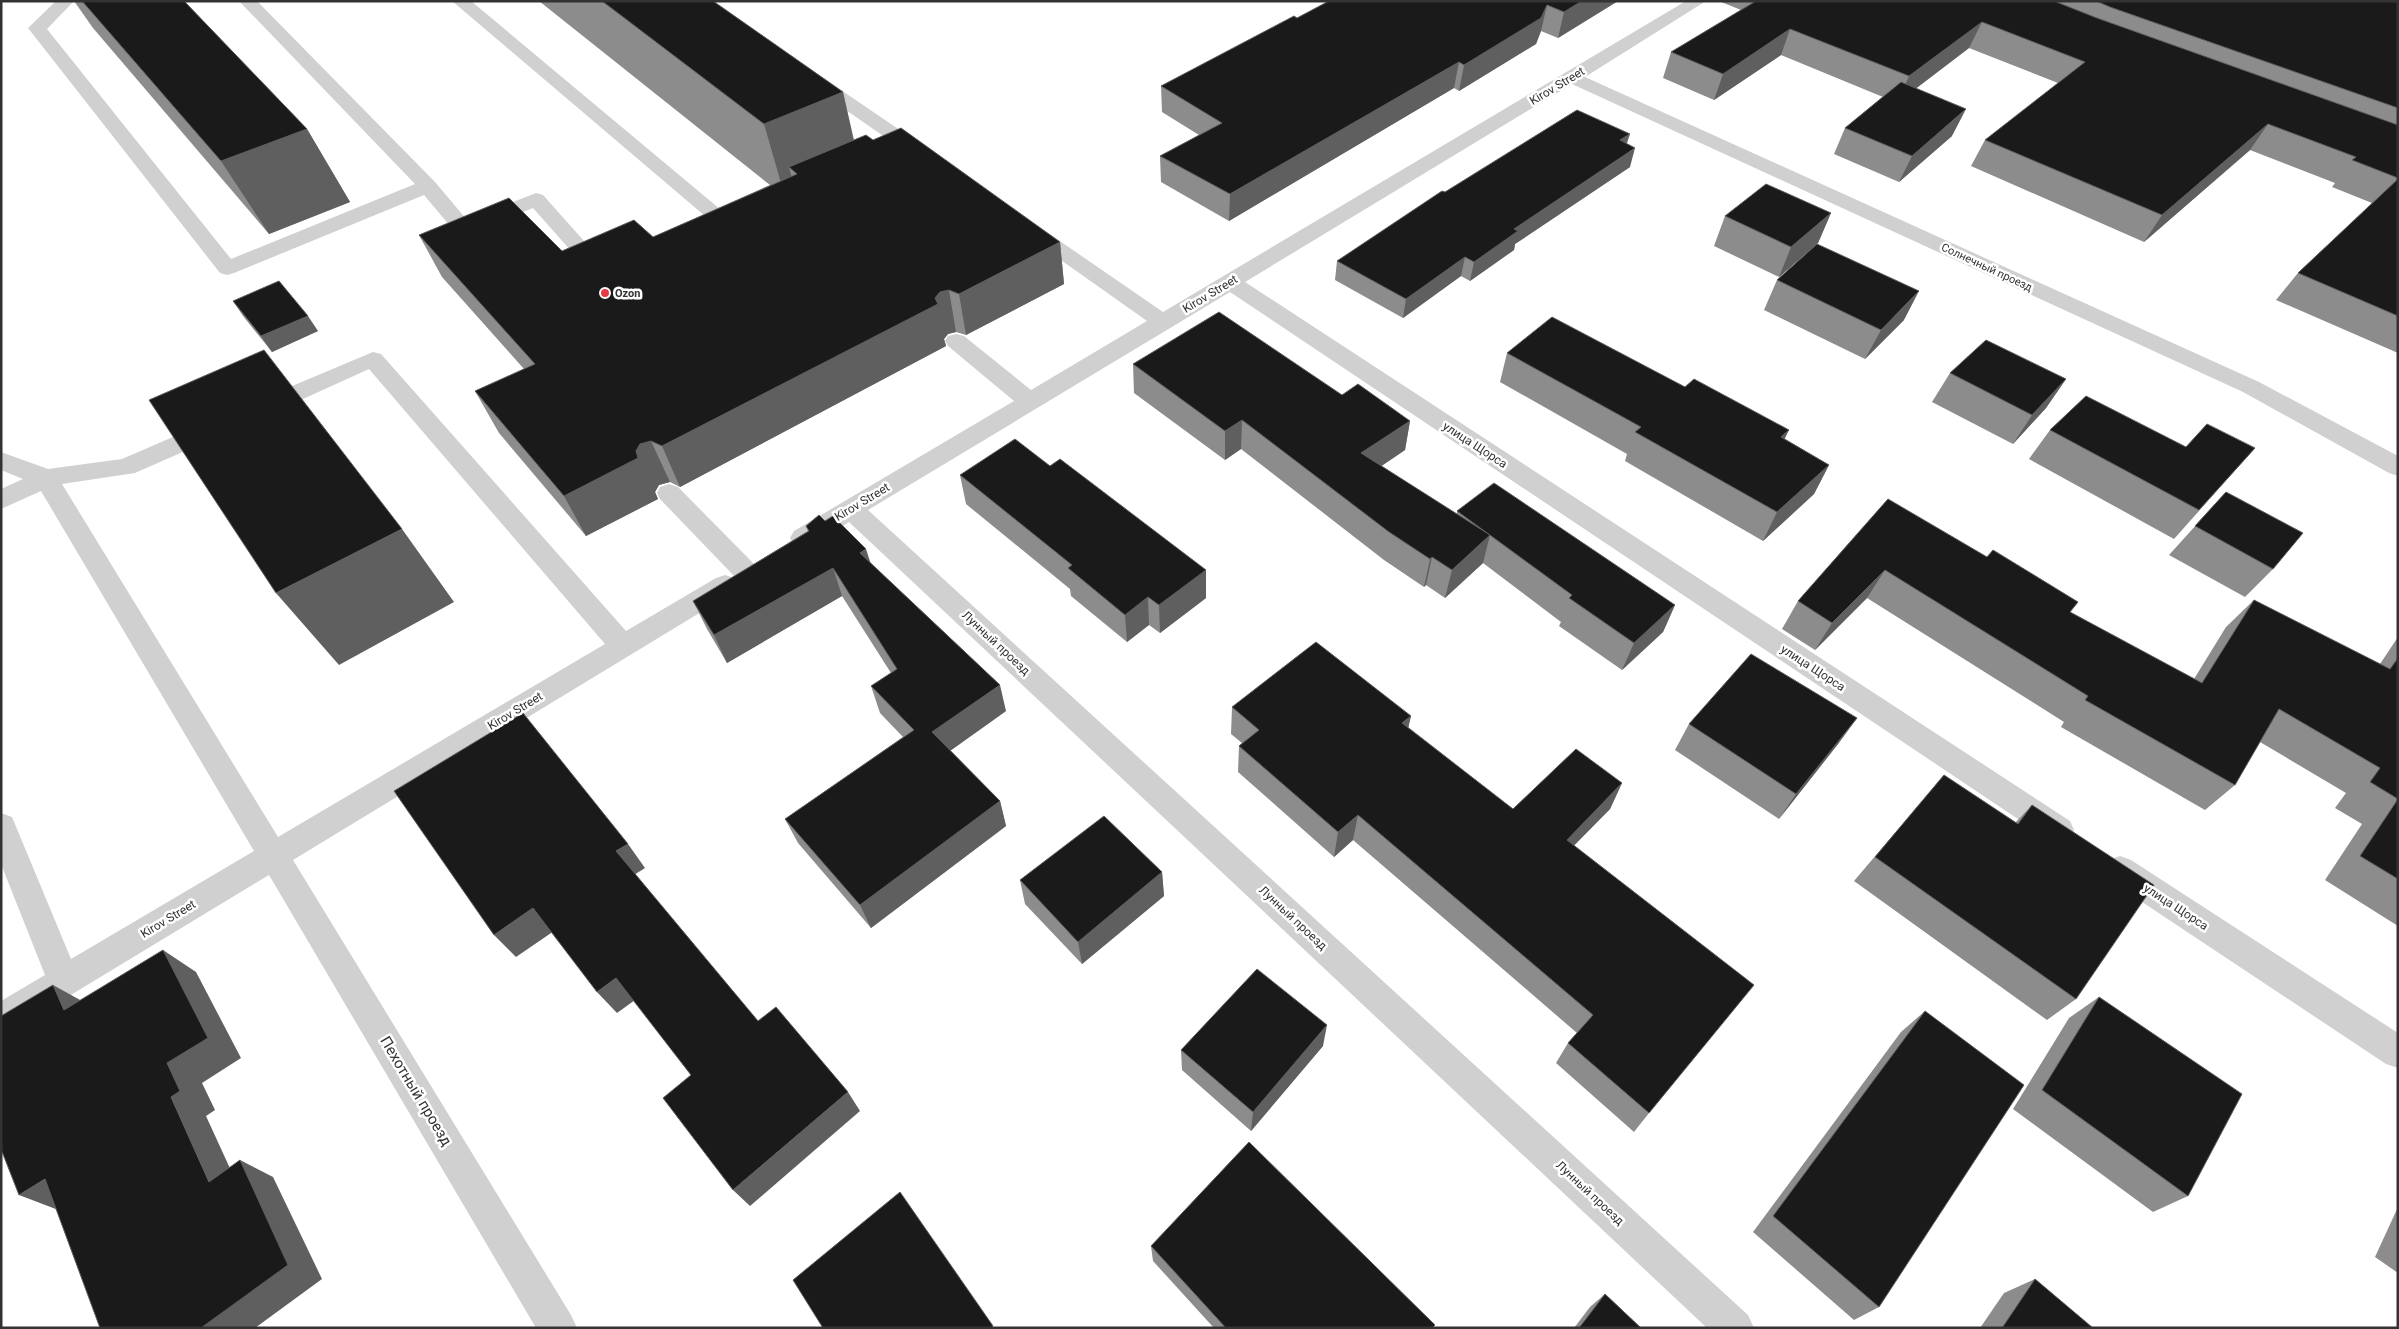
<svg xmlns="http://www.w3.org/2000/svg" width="2399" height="1329" font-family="Roboto,sans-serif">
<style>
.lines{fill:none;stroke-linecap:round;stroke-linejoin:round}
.minor{fill:#d0d0d0;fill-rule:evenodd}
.wall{fill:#8c8c8c}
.shaded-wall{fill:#5f5f5f}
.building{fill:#1a1a1a;stroke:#5f5f5f}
.poi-dot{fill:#e63946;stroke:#fff;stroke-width:2}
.labels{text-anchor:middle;stroke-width:5;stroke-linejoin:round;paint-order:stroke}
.far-street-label{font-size:11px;fill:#333;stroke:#fff}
.far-poi-label{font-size:11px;font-weight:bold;fill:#333;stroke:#fff;text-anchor:start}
.street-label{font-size:12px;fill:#333;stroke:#fff}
.near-street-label{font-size:15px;fill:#333;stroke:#fff}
</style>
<rect width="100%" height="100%" fill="#fff"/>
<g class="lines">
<g class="minor">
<path d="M56 1H74L47 29 231 259 415 184 239 1H257L435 182 467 220 536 193 543 195 584 241 612 238 619 240 622 244 619 248C605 252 586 256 572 252L533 208 470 233 463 235 456 233 424 195 234 273 227 275 220 273 28 28Z"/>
<path d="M452 1H471L739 225 742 229 739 233 732 235 725 233Z"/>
<path d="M1686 1H1706L1585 77 2259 382 2398 456V476L2389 473 2243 392 1572 84 1245 282 2070 821 2074 830 2070 839 2059 843 2048 839 1230 292 868 510 1748 1315 1754 1328H1707L849 522C833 532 813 551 794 545L790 538 794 531 1014 401 948 346 945 341 948 336 956 334 964 336 1031 390 1147 321 1024 234 1021 230 1024 226 1031 224 1038 226 1163 312Z"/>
<path d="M813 74 819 75 929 150 932 154 929 158 922 160 915 158 807 83 804 79 807 75Z"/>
<path d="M373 352 381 354 626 631 716 578 725 575 734 578 738 585 734 592 293 860 571 1315 577 1328H536L269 875 13 1030 1 1035V1001L45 975 1 864V813L12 817 71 959 254 851 41 491 1 509V489L23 479 1 470V452L48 469 122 459 203 424 211 422 219 424 223 430 219 436 135 473 62 484 278 837 605 644 369 369 270 414 262 416 254 414 250 408 254 402Z"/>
<path d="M669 484 678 487 755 565 759 572 755 579 746 582 737 579 660 499 657 493 660 487Z"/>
<path d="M2120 856 2131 860 2398 1033V1068L2386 1064 2109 880 2105 870 2109 860Z"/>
</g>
</g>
<g class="wall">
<path d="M74 1H184L307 129 350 202 269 234 93 28Z"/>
<path d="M539 1H713L843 92 854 140H873L1060 242 1064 284 966 335 956 332 948 334 944 339 946 346 680 487 670 482 659 485 655 492 658 499 586 536 499 433 475 391 524 369 442 277 419 235 562 251 653 237 770 185Z"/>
<path d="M1618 1 1558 38 1541 31 1536 44 1459 91 1454 88 1229 221 1161 182 1160 156 1199 135 1162 112 1161 86 1297 18Z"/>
<path d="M1719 1H2398V353L2276 300 2298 273 2372 203 2332 187 2335 183 2250 150 2144 242 1971 166 1985 140 2058 83 1969 48 1915 89 1952 136 1899 182 1834 154 1845 128 1883 97 1781 55 1714 100 1663 78 1671 52 1741 10Z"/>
<path d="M1627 144 1630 167 1515 244 1514 250 1470 281 1461 276 1403 318 1335 280 1337 261 1445 192Z"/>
<path d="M1831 213 1818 243 1779 277 1714 246 1725 216Z"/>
<path d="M1777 280 1904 320 1865 359 1764 310Z"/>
<path d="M233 301 318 331 272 352 243 316Z"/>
<path d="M1507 353 1685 387 1785 439 1829 465 1814 494 1763 541 1625 461 1627 454 1500 382Z"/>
<path d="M1133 364 1342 395 1410 421 1405 450 1381 466 1457 514V511L1675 605 1663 632 1622 670 1559 626 1561 622 1483 563 1445 598 1426 585 1424 587 1384 560 1241 449 1225 460 1134 393Z"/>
<path d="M1950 373 2066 379 2046 408 2013 444 1932 402Z"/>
<path d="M2050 430 2186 447 2255 448 2174 539 2029 459Z"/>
<path d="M1050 466 1206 570V598L1160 633 1149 625 1127 642 1071 596 1070 589 966 504 960 475Z"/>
<path d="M2226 492 2273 569 2245 597 2169 555Z"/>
<path d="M1888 499 2070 612 2194 679 2226 627 2254 600 2380 664 2398 637V926L2325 880 2362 824 2335 808 2346 793 2260 742 2235 785 2205 810 2061 727 2064 722 1867 598 1815 650 1782 629 1798 601Z"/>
<path d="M806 526 870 563 1006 711 950 751 1000 801 1006 826 871 928 798 843 785 819 903 737 880 713 871 686 891 673 842 596 727 663 707 629 693 601 808 531Z"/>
<path d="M1232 707 1411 716 1408 727 1513 809 1622 783 1610 809 1574 845 1649 1113 1634 1132 1556 1063 1568 1043 1577 1033 1353 840 1334 857 1238 772 1239 746 1242 743 1231 734Z"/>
<path d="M1857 718 1838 744 1779 819 1675 750 1689 724Z"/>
<path d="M1944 775 2015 823 2032 805 2076 999 2047 1020 1854 881Z"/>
<path d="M1162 872 1164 896 1082 964 1025 904 1020 880Z"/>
<path d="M2099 997 2188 1196 2153 1212 2013 1109 2069 1018Z"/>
<path d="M1925 1011 1879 1307 1854 1320 1753 1232 1901 1032Z"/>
<path d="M1323 1046 1251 1131 1182 1070 1181 1050Z"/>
<path d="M2398 1207V1273L2375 1257Z"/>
<path d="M1151 1246 1433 1328H1214L1153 1261Z"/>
<path d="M2035 1279 2093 1328H1980L2004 1293Z"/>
<path d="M1605 1294 1641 1328H1574L1590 1307Z"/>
</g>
<g class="shaded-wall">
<path d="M1582 1H1618L1558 38 1564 12Z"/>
<path d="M1547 5 1541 31 1536 44 1459 91 1464 65Z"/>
<path d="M1982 22 1969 48 1897 103 1909 76Z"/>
<path d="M1790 29 1781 55 1714 100 1723 74Z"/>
<path d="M1459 62 1454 88 1229 221 1230 194Z"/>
<path d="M843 92 859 165 797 174 789 167 796 192 785 197 764 124Z"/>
<path d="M1966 109 1952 136 1899 182 1912 156Z"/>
<path d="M2268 124 2250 150 2144 242 2162 215Z"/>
<path d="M307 129 350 202 269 234 221 161Z"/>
<path d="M1630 134 1624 152 1620 140Z"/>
<path d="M1635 148 1630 167 1515 244 1514 250 1470 281 1474 262 1514 229Z"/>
<path d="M1831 213 1818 243 1779 277 1791 247Z"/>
<path d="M1060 242 1064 284 966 335 959 294Z"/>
<path d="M1465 257 1461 276 1403 318 1406 299Z"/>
<path d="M949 290 956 332 948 334 944 339 946 346 680 487 662 446 935 298 940 292Z"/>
<path d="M1919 291 1904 320 1865 359 1881 330Z"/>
<path d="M308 316 318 331 272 352 261 336Z"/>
<path d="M2066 379 2046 408 2013 444 2032 415Z"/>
<path d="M1242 420 1241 449 1225 460V431Z"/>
<path d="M1410 421 1405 450 1358 482 1361 453Z"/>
<path d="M1789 430 1775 459 1781 437Z"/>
<path d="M651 441 670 482 659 485 655 492 658 499 586 536 564 496 636 451 640 444Z"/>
<path d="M1829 465 1814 494 1763 541 1777 512Z"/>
<path d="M402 529 454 602 339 665 276 593Z"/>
<path d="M1490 535 1483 563 1445 598 1452 570Z"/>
<path d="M866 549 875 577 860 553Z"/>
<path d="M1432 557 1426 585 1424 587 1430 559Z"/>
<path d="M833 568 842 596 727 663 714 635Z"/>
<path d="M1206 570V598L1160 633 1159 605Z"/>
<path d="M1885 570 1867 598 1815 650 1832 623Z"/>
<path d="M1148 597 1149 625 1127 642 1125 615Z"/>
<path d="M1675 605 1663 632 1622 670 1634 643Z"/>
<path d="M1000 685 1006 711 940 758 932 732Z"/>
<path d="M1411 716 1405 742 1402 723Z"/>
<path d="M1857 718 1838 744 1779 819 1796 794Z"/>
<path d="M1622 783 1610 809 1556 864 1567 840Z"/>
<path d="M1000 801 1006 826 871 928 860 905Z"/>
<path d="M1358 815 1353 840 1334 857 1338 832Z"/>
<path d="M628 844 645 868 634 875 616 851Z"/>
<path d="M1162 872 1164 896 1082 964 1078 942Z"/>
<path d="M533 908 554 931 516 957 494 935Z"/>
<path d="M163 950 196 972 241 1058 202 1083 215 1110 206 1116 244 1199 209 1182 171 1097 167 1063Z"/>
<path d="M616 978 635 1000 617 1013 597 992Z"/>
<path d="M53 985 91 1006 64 1010Z"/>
<path d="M1327 1025 1323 1046 1251 1131 1253 1112Z"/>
<path d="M848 1092 860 1111 750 1206 733 1190Z"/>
<path d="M240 1160 273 1177 322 1279 255 1328H201Z"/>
<path d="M45 1179 61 1211 19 1195Z"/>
</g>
<g class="building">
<path d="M82 1H184L307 129 221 161Z"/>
<path d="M602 1H713L843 92 764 124Z"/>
<path d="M1329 1H1582L1564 12 1547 5 1541 18 1464 65 1459 62 1230 194 1160 156 1222 123 1161 86 1294 16 1297 18Z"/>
<path d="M1756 1H2054L2097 18 2398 125V178L2352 160 2356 157 2268 124 2162 215 1985 140 2085 62 1982 22 1909 76 1790 29 1723 74 1671 52Z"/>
<path d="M2096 1H2398V108L2110 7Z"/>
<path d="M1901 82 1966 109 1912 156 1845 128Z"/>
<path d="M1577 110 1630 134 1620 140 1635 148 1514 229 1518 231 1474 262 1465 257 1406 299 1337 261 1442 191 1445 192Z"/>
<path d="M901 128 1060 242 959 294 949 290 940 292 935 298 938 304 662 446 651 441 640 444 636 451 638 458 564 496 475 391 535 364 419 235 509 198 562 251 634 220 653 237 797 174 789 167 866 135 873 140Z"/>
<path d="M2398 179V316L2298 273Z"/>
<path d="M1766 184 1831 213 1791 247 1725 216Z"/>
<path d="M1817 244 1919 291 1881 330 1777 280Z"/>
<path d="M279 281 308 316 261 336 233 301Z"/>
<path d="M1219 312 1342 395 1358 384 1410 421 1361 453 1490 535 1452 570 1432 557 1430 559 1389 532 1242 420 1225 431 1133 364Z"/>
<path d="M1552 317 1685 387 1694 379 1789 430 1781 437 1829 465 1777 512 1635 432 1641 427 1507 353Z"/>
<path d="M1986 340 2066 379 2032 415 1950 373Z"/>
<path d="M264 350 402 529 276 593 149 400Z"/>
<path d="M2086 396 2186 447 2207 424 2255 448 2199 510 2050 430Z"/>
<path d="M1015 439 1050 466 1060 459 1206 570 1159 605 1148 597 1125 615 1068 568 1072 565 960 475Z"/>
<path d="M1494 483 1675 605 1634 643 1569 598 1572 595 1457 511Z"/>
<path d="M2226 492 2303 533 2273 569 2195 526Z"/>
<path d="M1888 499 1987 557 1993 550 2078 602 2070 612 2202 683 2254 600 2390 669 2398 658V879L2360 856 2398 799 2370 782 2380 768 2279 709 2235 785 2085 700 2088 696 1885 570 1832 623 1798 601Z"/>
<path d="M819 515 825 521 833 516 866 549 860 553 1000 685 932 732 1000 801 860 905 785 819 914 730 871 686 897 669 833 568 714 635 693 601 809 531 806 526Z"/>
<path d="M1316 642 1411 716 1402 723 1513 809 1576 749 1622 783 1567 840 1754 985 1649 1113 1568 1043 1593 1015 1358 815 1338 832 1239 746 1259 730 1232 707Z"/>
<path d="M1751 654 1857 718 1796 794 1689 724Z"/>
<path d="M523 713 628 844 616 851 758 1021 776 1007 848 1092 733 1190 663 1098 691 1075 616 978 597 992 533 908 494 935 394 791Z"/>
<path d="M1944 775 2018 824 2032 805 2154 885 2076 999 1875 857Z"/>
<path d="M1104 816 1162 872 1078 942 1020 880Z"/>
<path d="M163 950 208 1038 167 1063 180 1091 171 1097 209 1182 240 1160 288 1265 201 1328H100L45 1179 19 1195 1 1149V1016L53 985 64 1010Z"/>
<path d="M1257 969 1327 1025 1253 1112 1181 1050Z"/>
<path d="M2099 997 2242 1094 2188 1196 2042 1090Z"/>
<path d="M1925 1011 2024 1085 1879 1307 1773 1216Z"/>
<path d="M1249 1142 1435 1325 1432 1328H1226L1151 1246Z"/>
<path d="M900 1192 993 1326 991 1328H823L793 1280Z"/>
<path d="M2035 1279 2093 1328H2002Z"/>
<path d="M1605 1294 1641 1328H1579Z"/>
</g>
<circle class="poi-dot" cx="605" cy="293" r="5"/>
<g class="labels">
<g class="far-street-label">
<text transform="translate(1987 267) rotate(25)" y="4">Солнечный проезд</text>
</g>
<g class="far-poi-label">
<text x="615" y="297">Ozon</text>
</g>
<g class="street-label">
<text transform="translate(1557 86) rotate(-31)" y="4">Kirov Street</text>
<text transform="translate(1210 294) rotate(-31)" y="4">Kirov Street</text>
<text transform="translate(1475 445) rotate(33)" y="4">улица Щорса</text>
<text transform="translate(862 502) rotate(-31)" y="4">Kirov Street</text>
<text transform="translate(996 643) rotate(43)" y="4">Лунный проезд</text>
<text transform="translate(1813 668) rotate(33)" y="4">улица Щорса</text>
<text transform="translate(515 711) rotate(-31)" y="4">Kirov Street</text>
<text transform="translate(2176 907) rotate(33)" y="4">улица Щорса</text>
<text transform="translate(1293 918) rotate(43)" y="4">Лунный проезд</text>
<text transform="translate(168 919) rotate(-31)" y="4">Kirov Street</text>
<text transform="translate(1590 1193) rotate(43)" y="4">Лунный проезд</text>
</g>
<g class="near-street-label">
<text transform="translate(416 1091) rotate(59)" y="5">Пехотный проезд</text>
</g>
</g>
<rect width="2399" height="1329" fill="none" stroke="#333333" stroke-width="5"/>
</svg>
